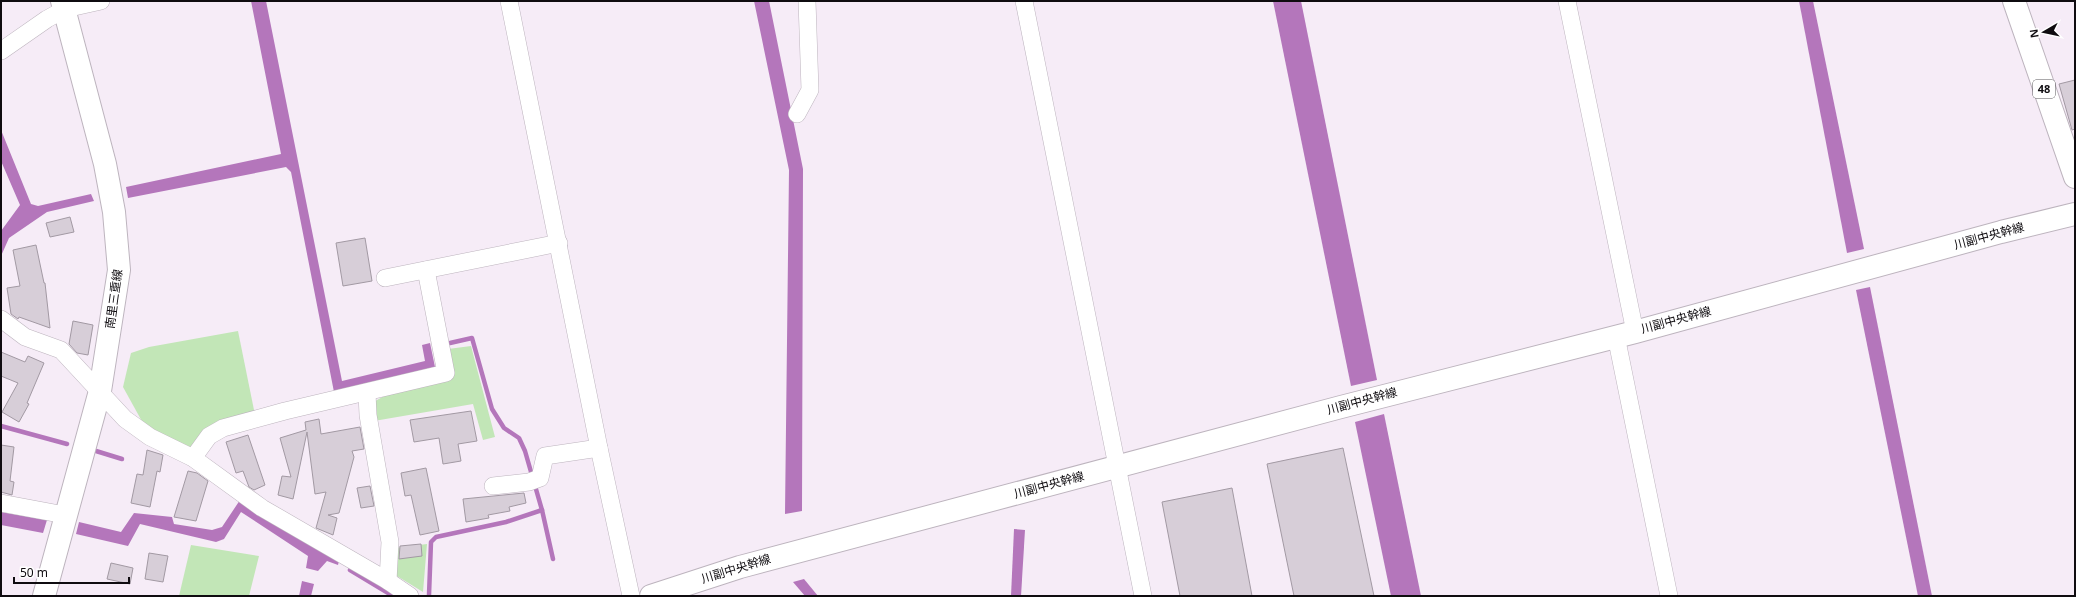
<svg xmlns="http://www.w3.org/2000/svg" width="2076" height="597" font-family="'Noto Sans','Noto Sans JP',sans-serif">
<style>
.green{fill:#c2e6b7}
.water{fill:#b476bb}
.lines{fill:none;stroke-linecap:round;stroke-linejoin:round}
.stream{stroke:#b476bb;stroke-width:4.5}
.building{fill:#d7ced8;stroke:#a299a3}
.street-casing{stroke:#bdb4be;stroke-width:18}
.secondary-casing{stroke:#bdb4be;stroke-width:24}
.primary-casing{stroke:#bdb4be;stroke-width:24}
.street{stroke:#fff;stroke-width:17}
.secondary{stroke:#fff;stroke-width:22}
.primary{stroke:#fff;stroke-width:22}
.labels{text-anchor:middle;stroke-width:3;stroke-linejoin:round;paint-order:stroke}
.shield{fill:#fff;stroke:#575558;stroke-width:1}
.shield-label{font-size:11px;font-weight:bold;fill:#0f0c10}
.street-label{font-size:12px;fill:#0f0c10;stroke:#fff}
</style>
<rect width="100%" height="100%" fill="#f6ecf7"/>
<g class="green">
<path d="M238 331 255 415 191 450 144 425 123 387 131 353 149 347Z"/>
<path d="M471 346 495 437 483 440 473 404 374 421 372 403 396 389 452 378 448 349Z"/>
<path d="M427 544 423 592 397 576 395 548Z"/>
<path d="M191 545 259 556 249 596H179Z"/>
</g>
<g class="water">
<path d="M251 1H266L342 381 425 361 422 345 430 343 435 367 334 392 291 172 286 167 128 198 126 187 281 154Z"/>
<path d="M754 1H769L803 169 802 511 785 514 789 170Z"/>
<path d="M1273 1H1301L1377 380 1351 386Z"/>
<path d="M1799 1H1813L1864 249 1847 253Z"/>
<path d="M1 130 31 204 38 206 91 194 94 201 47 212 9 238 1 256V231L20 205 1 161Z"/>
<path d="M1870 287 1932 596H1918L1856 290Z"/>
<path d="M1384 414 1421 596H1391L1355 422Z"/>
<path d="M240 500 339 561 338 565 327 561 318 571 306 568 308 556 241 512 224 539 216 542 140 524 128 546 76 534 79 522 121 532 134 513 172 517 174 524 212 530 222 527Z"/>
<path d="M1 512 47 520 43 533 1 525Z"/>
<path d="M1014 529 1025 530 1021 596H1011Z"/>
<path d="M804 579 818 596H805L793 582Z"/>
<path d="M302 581 314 584 311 596H299Z"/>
</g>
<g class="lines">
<g class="stream">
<path d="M450 343 472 338 492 409 504 428 519 438 525 451 542 510 553 559"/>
<path d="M1 426 67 444"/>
<path d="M96 451 122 459"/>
<path d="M350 570 393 596"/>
<path d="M429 595 431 542 436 537 506 522 542 510"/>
</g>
</g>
<g class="building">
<path d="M2075 80V129L2072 130 2059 84Z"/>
<path d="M70 217 74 232 50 237 46 223Z"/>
<path d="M365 238 372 281 343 286 336 243Z"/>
<path d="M36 245 44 283H45L50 328 19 317 18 319 11 314 7 288 20 286 13 250Z"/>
<path d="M73 321 93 325 88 355 77 353 69 344Z"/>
<path d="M1 352 25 362 28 356 44 363 27 403 29 404 19 422 2 412 18 383 1 376Z"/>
<path d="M471 411 477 441 458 444 461 461 443 464 439 438 414 442 410 420Z"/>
<path d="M319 419 321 434 360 427 364 449 352 451 354 457 339 513 328 515 337 518 333 535 316 528 326 492 315 494 307 432 293 499 278 495 282 476 291 477 280 438 306 430 305 422Z"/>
<path d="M248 435 265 485 254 490 249 487 243 471 236 473 226 442Z"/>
<path d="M1 445 14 447 10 481 14 482 12 495 1 492Z"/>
<path d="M1343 448 1374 596H1294L1267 464Z"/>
<path d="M147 450 163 455 160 472 157 471 150 507 131 503 137 474 143 475Z"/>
<path d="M426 468 439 531 420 535 411 495 405 496 401 473Z"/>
<path d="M188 471 197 473 208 481 196 521 174 517Z"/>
<path d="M370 486 374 506 361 508 357 488Z"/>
<path d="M1232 488 1252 596H1180L1162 502Z"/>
<path d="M524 493 526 503 509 507 510 511 488 515 489 518 466 522 463 499Z"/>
<path d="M421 544 422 556 399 559 400 546Z"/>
<path d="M149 553 168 556 163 582 145 579Z"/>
<path d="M111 563 133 568 130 584 107 579Z"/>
</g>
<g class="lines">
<g class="street-casing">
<g id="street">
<path d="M509 1 599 448 631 596"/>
<path d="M1024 1 1143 596"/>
<path d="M1567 1 1635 332"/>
<path d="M1 51 47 19 65 9 101 1"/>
<path d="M797 114 810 90 807 1"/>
<path d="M385 278 559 243"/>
<path d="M1 319 25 337 61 350 125 419 150 437 193 458 262 508 388 581 410 596"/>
<path d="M1616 336 1669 596"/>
<path d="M367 393 368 415 390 542 388 581"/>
<path d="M193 458 209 436 223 428 285 411 446 373 426 270"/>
<path d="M493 486 529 482 540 478 545 456 599 448"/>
<path d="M1 503 65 515"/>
</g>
</g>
<g class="secondary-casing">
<g id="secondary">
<path d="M44 596 100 391 119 270 114 212 105 164 62 1"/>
<path d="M651 596 740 567 1341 407 1635 332 2001 232 2075 214"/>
</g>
</g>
<g class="primary-casing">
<path id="primary" d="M2014 1 2075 177"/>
</g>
<use href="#street" class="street"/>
<use href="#secondary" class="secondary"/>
<use href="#primary" class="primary"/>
</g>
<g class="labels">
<rect class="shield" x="2033" y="80" width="22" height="18" rx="3"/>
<g class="shield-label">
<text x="2044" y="93">48</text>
</g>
<g class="street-label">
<text transform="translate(1989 236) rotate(-15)" y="4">川副中央幹線</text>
<text transform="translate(114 299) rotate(-82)" y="4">南里三重線</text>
<text transform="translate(1676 320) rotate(-15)" y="4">川副中央幹線</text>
<text transform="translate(1362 401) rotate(-15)" y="4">川副中央幹線</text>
<text transform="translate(1049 485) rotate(-15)" y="4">川副中央幹線</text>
<text transform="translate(736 569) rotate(-17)" y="4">川副中央幹線</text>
</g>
</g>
<rect width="2076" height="597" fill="none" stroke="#0f0c10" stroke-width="4"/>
<g transform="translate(2044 32) rotate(261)" stroke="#ffffff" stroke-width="3" paint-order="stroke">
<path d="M0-3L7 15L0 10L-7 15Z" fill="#0f0c10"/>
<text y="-6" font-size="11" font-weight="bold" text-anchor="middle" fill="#0f0c10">N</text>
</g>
<path d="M14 577v6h115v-6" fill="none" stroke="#0f0c10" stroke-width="2"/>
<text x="20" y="577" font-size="12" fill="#0f0c10" stroke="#ffffff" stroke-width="3" paint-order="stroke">50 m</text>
</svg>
